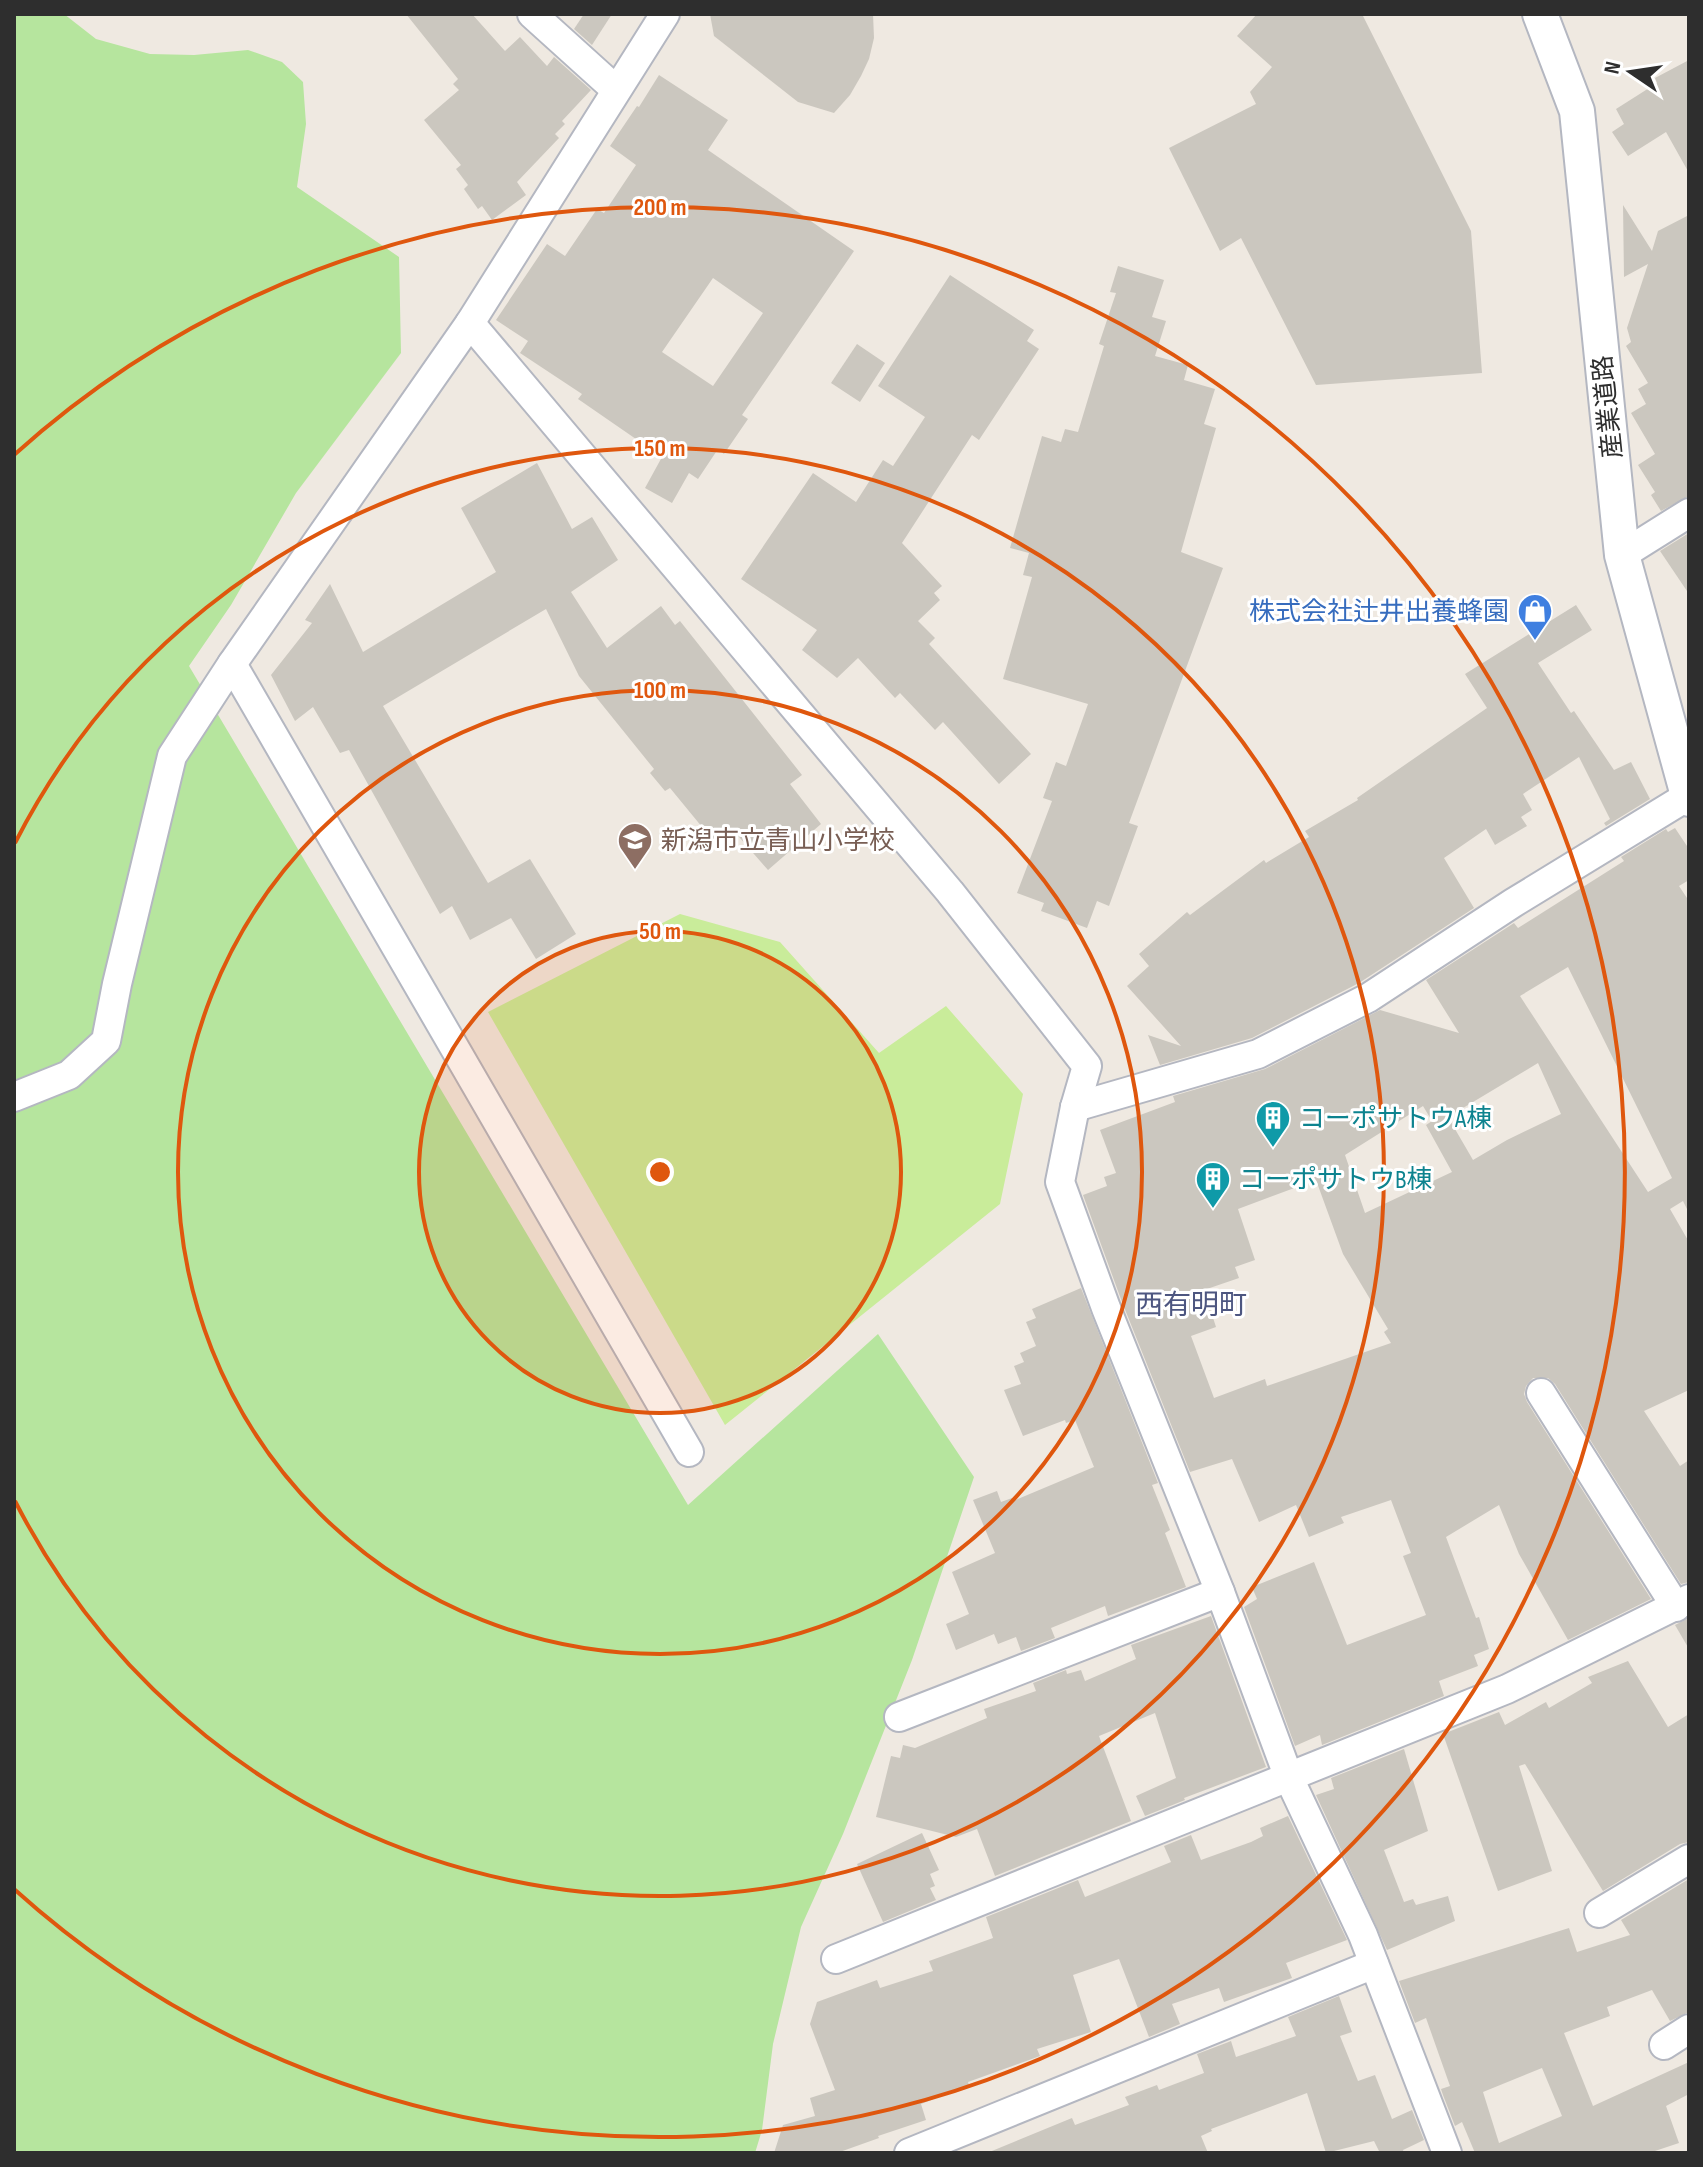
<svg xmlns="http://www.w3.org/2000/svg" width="1703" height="2167" font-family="'Sofia Sans Condensed','Noto Sans JP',sans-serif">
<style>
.green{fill:#b6e59e}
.pitch{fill:#c9ec9a}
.building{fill:#cbc7bf;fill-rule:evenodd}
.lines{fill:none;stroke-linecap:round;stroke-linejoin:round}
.minor-casing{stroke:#b4b7c1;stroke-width:32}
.tertiary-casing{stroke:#b4b7c1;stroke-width:38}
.minor{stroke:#fff;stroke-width:28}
.tertiary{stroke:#fff;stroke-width:34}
.ring{fill:none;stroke:#df570e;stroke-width:4}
.labels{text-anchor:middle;stroke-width:6;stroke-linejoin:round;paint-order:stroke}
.street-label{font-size:26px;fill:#2e2e2e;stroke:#fff}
.shop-label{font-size:26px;fill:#366cbe;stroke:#fff;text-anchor:end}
.education-label{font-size:26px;fill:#785e54;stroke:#fff;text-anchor:start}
.culture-label{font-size:26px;fill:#0d838f;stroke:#fff;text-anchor:start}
.neighbourhood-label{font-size:28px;fill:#4d5680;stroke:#fff}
.centre{fill:#df570e;stroke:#fff;stroke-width:4}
.ring-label{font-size:24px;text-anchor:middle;font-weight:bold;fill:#df570e;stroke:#fff;stroke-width:6;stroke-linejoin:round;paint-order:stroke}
</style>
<rect width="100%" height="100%" fill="#efe9e1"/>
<path class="green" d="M14 14H64L96 39 150 54 194 55 248 50 282 62 303 82 306 124 297 187 399 257 401 353 296 493 231 605 189 666 688 1505 878 1334 974 1477 912 1660 843 1834 801 1927 773 2044 762 2130 755 2153H14Z"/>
<path class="pitch" d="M680 914 780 942 879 1053 946 1006 1023 1094 1000 1204 725 1425 488 1012Z"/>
<g class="building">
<path d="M406 14H472L505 51 520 37 547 66 554 57 591 90 562 121 565 124 555 134 559 138 517 182 526 195 492 220 482 206 478 209 464 189 468 185 456 169 461 165 424 120 459 90 453 84 458 79Z"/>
<path d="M584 14H612L592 45 574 29Z"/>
<path d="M710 14H873L874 38 869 59 861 76 850 95 834 113 798 102 714 36Z"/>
<path d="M1257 14H1362L1471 231 1482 373 1316 385 1241 238 1220 251 1169 148 1256 104 1250 92 1272 67 1237 36Z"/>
<path d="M1689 60V173L1666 132 1628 156 1612 132 1624 124 1616 109 1657 83 1655 78Z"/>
<path d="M659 75 728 120 708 150 854 251 742 415 748 419 724 454 718 449 698 479 689 473 672 503 645 488 662 457 578 399 582 394 520 353 528 341 496 320 547 244 565 256 597 209 604 213 636 165 610 146 637 106 639 107ZM713 278 763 313 713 386 662 352Z"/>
<path d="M1623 205 1652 251 1658 231 1689 215V496L1661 511 1651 495 1655 492 1638 465 1655 454 1631 413 1646 404 1638 389 1648 383 1626 346 1631 342 1627 328 1648 264 1624 277Z"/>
<path d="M1118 266 1164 280 1152 317 1166 321 1155 356 1188 365 1184 380 1215 389 1204 424 1216 428 1181 552 1223 568 1129 823 1138 826 1109 906 1097 901 1087 928 1041 911 1044 903 1017 893 1052 801 1043 798 1056 762 1066 766 1088 704 1003 679 1032 577 1023 575 1029 553 1010 548 1042 436 1061 442 1065 429 1078 432 1104 346 1099 344 1116 293 1110 292Z"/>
<path d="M950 275 1034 330 1027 341 1039 349 979 440 972 435 902 543 942 586 934 593 940 600 918 621 935 638 929 644 1031 754 999 784 943 722 935 730 900 693 895 698 858 658 837 678 802 650 817 630 741 579 813 473 856 502 883 460 893 466 925 417 878 386Z"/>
<path d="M857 344 885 363 860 402 831 383Z"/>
<path d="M537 463 572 529 592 517 618 560 571 592 607 648 661 606 675 625 680 621 802 775 790 784 821 824 768 870 733 830 716 844 670 788 665 791 650 773 654 769 579 676 546 609 383 706 488 883 530 859 576 934 536 959 511 918 470 940 452 906 440 914 349 750 340 753 313 707 295 721 271 675 312 623 305 620 330 584 363 652 496 572 461 508Z"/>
<path d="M1689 533V594L1660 551Z"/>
<path d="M1576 605 1592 630 1538 663 1571 713 1574 711 1614 770 1631 762 1650 799 1606 826 1604 823 1610 819 1579 757 1523 794 1532 810 1521 817 1527 826 1495 845 1486 829 1444 858 1474 908 1359 983 1252 1038 1160 1065 1148 1035 1181 1046 1127 986 1149 966 1139 954 1187 912 1190 915 1264 860 1266 863 1309 837 1305 831 1358 800 1357 798 1487 708 1465 674Z"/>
<path d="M1675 828 1689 849V880L1679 886 1689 901V1213L1683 1201 1670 1209 1689 1242V1390L1644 1411 1680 1466 1689 1460V1582L1681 1584 1555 1384 1548 1378H1533L1526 1386 1524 1394 1527 1402 1651 1599 1568 1640 1519 1554 1499 1505 1446 1537 1476 1618 1479 1617 1489 1649 1474 1655 1478 1666 1439 1681 1444 1696 1322 1745 1320 1735 1295 1746 1244 1607 1257 1599 1252 1587 1314 1562 1347 1645 1426 1615 1403 1556 1411 1553 1391 1500 1341 1517 1344 1523 1309 1537 1296 1505 1259 1522 1232 1459 1190 1472 1122 1302 1083 1195 1107 1186 1104 1177 1116 1173 1100 1130 1175 1102 1173 1096 1265 1069 1380 1010 1459 1033 1426 980 1514 923 1518 928 1624 861 1621 857 1666 829 1668 832ZM1568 967 1672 1178 1648 1192 1520 996ZM1538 1063 1561 1114 1507 1140 1473 1160 1448 1117ZM1423 1106 1432 1121 1426 1125 1452 1172 1365 1213 1345 1155ZM1316 1180 1343 1254 1388 1329 1384 1332 1391 1343 1267 1386 1265 1379 1214 1398 1191 1336 1216 1327 1204 1290 1239 1278 1235 1267 1255 1260 1238 1209Z"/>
<path d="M1081 1288 1158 1483 1152 1485 1170 1530 1165 1533 1186 1587 1108 1616 1105 1606 1051 1628 1055 1638 1021 1651 1016 1637 998 1644 994 1634 956 1650 946 1624 969 1614 952 1572 995 1553 973 1500 997 1491 1001 1502 1012 1498 1013 1501 1094 1467 1075 1420 1066 1423 1065 1420 1023 1436 1004 1390 1021 1384 1014 1366 1024 1362 1020 1353 1036 1346 1026 1322 1036 1318 1032 1309Z"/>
<path d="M1211 1616 1266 1767 1184 1798 1185 1800 1145 1816 1136 1796 1176 1778 1155 1713 1099 1736 1131 1821 995 1876 977 1829 956 1837 876 1817 891 1756 900 1758 903 1745 915 1748 987 1718 984 1709 1036 1691 1033 1683 1066 1670 1067 1674 1081 1670 1085 1681 1136 1659 1131 1645Z"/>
<path d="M1689 1618V1649L1675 1625Z"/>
<path d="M1628 1661 1668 1727 1689 1714V1842L1680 1844 1603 1891 1525 1764 1519 1766 1552 1871 1498 1891 1443 1734 1499 1712 1505 1725 1546 1702 1549 1708 1592 1683 1588 1677Z"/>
<path d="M1404 1749 1428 1831 1384 1850 1404 1902 1413 1899 1416 1905 1448 1896 1455 1921 1387 1950 1316 1795 1334 1789 1331 1778Z"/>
<path d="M1288 1816 1347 1940 1286 1963 1292 1978 1224 2002 1219 1988 1172 2004 1180 2024 1149 2037 1119 1959 1073 1975 1091 2032 1037 2049 1040 2056 968 2082 969 2085 921 2104 926 2120 878 2136 879 2138 837 2153H774L783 2125 815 2116 810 2098 835 2090 810 2024 817 2002 877 1980 880 1988 933 1971 929 1961 993 1938 986 1917 1078 1880 1085 1897 1171 1862 1164 1846 1191 1835 1201 1860 1251 1842 1263 1836 1260 1828Z"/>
<path d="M922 1833 939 1870 930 1874 935 1886 930 1888 936 1900 883 1922 857 1864Z"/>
<path d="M1689 1879V2012L1670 2021 1652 1990 1607 2007 1610 2016 1564 2033 1593 2106 1689 2062V2094L1666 2106 1679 2143 1649 2153H1475L1462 2122 1455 2126 1443 2095 1441 2089 1450 2086 1426 2018 1415 2023 1399 1981 1569 1928 1577 1952 1630 1935 1621 1920ZM1542 2068 1562 2116 1499 2143 1483 2092Z"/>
<path d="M1339 1996 1352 2032 1340 2036 1358 2081 1375 2075 1392 2119 1412 2110 1424 2140 1403 2150 1404 2153H1380L1374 2141 1326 2153 1307 2093 1211 2129 1212 2131 1201 2136 1208 2153H987L1072 2118 1075 2125 1129 2105 1125 2097 1157 2085 1159 2090 1204 2073 1197 2054 1226 2043 1231 2041 1236 2057 1296 2036 1288 2017Z"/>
</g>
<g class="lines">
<g class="minor-casing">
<g id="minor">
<path d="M532 14 615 89"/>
<path d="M470 323 950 892 1087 1066 1075 1107 1060 1182 1106 1308 1220 1592 1289 1778 1363 1935 1447 2153"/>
<path d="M1622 555 1689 513"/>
<path d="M232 664 689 1452"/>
<path d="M14 1097 69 1075 106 1041 117 984 172 756 232 664 470 323 665 14"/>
<path d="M1075 1107 1258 1054 1368 998 1513 903 1688 796"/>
<path d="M1541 1393 1676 1607"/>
<path d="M899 1717 1220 1592"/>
<path d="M1599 1913 1689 1859"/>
<path d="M836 1959 1507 1689 1689 1599"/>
<path d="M1664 2045 1689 2029"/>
<path d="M909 2153 1374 1964"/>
</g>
</g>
<g class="tertiary-casing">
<path id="tertiary" d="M1540 14 1577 111 1622 555 1689 799"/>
</g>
<use href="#minor" class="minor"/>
<use href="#tertiary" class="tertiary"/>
</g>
<circle cx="660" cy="1172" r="241" fill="#df570e" fill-opacity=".12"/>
<g class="ring">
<circle cx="660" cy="1172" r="241"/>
<circle cx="660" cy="1172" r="482"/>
<path d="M15 843A724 724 0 1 1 15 1501"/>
<path d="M14 455A965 965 0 1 1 14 1889"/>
</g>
<defs>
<g id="shop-pin" transform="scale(1.8)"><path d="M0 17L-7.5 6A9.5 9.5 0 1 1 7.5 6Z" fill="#3f7fe0" stroke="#fff"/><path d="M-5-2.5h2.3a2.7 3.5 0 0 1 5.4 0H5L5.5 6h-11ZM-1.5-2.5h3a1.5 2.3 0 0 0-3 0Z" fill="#fff"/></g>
<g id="school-pin" transform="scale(1.8)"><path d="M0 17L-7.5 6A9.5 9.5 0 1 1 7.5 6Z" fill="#8d6e63" stroke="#fff"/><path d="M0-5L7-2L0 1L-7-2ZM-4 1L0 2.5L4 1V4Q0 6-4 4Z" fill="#fff"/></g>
<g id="building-pin" transform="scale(1.8)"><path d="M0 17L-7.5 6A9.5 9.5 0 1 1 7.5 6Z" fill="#0f9aa8" stroke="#fff"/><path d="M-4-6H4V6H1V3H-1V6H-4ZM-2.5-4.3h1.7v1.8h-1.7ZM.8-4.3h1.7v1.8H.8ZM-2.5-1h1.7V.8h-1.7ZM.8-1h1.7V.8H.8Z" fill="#fff"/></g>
</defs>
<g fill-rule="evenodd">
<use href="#shop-pin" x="1535" y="611"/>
<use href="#school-pin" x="635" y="840"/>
<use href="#building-pin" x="1273" y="1118"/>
<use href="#building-pin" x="1213" y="1179"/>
</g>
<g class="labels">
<g class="street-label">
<text transform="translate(1607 407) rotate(-96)" y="9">産業道路</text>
</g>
<g class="shop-label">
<text x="1509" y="620">株式会社辻井出養蜂園</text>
</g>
<g class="education-label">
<text x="661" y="849">新潟市立青山小学校</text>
</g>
<g class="culture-label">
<text x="1299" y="1127">コーポサトウA棟</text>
<text x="1239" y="1188">コーポサトウB棟</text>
</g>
<g class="neighbourhood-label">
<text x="1191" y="1314">西有明町</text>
</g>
</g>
<circle cx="660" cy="1172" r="12" class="centre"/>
<g class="ring-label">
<text x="660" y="215">200 m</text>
<text x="660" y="456">150 m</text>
<text x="660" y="698">100 m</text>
<text x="660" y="939">50 m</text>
</g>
<rect width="1703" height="2167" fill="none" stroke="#2e2e2e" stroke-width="32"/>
<g transform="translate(1631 72) rotate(283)" stroke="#ffffff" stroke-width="6" paint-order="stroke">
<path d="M0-6L14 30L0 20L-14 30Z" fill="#2e2e2e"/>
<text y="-12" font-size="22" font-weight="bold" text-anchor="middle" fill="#2e2e2e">N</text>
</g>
</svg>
